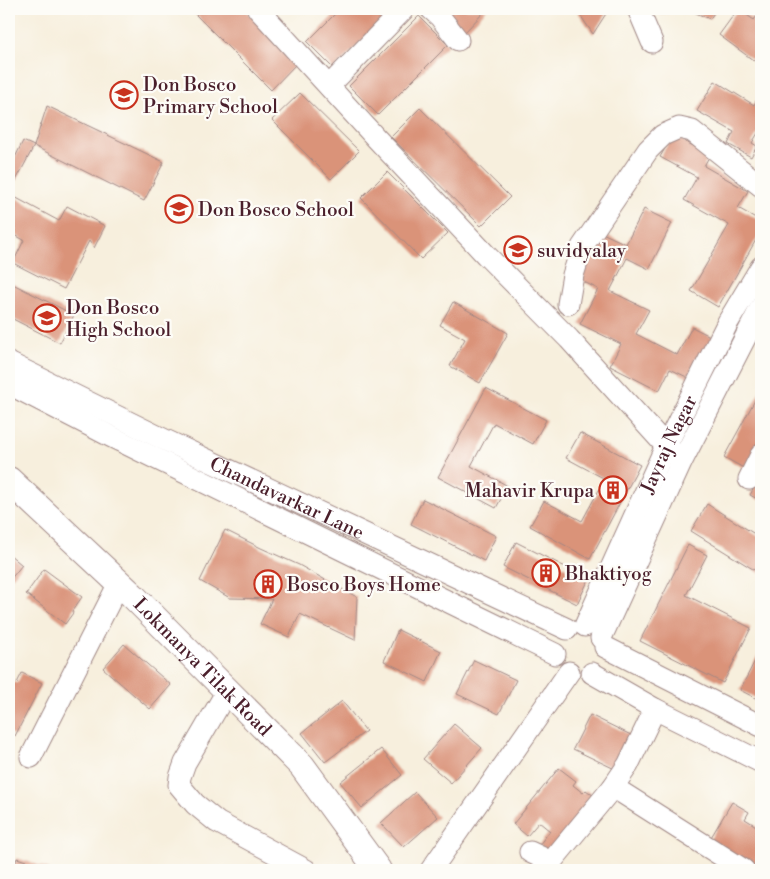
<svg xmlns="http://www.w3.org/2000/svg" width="770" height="879" font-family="'Libre Bodoni',serif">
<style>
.building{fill:#da9379}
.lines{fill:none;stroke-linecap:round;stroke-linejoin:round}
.minor-casing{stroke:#a08784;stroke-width:23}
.major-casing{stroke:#a08784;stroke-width:28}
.minor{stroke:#fff;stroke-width:21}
.major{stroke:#fff;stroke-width:26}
.labels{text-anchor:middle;stroke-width:4.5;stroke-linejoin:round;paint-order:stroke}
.poi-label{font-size:19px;fill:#4a1f2b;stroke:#fdfcf7;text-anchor:start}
.street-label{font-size:19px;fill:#4a1f2b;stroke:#fdfcf7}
</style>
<rect width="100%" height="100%" fill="#fdfcf7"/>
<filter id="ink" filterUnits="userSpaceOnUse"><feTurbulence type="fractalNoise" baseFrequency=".02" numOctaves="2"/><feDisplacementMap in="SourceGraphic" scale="10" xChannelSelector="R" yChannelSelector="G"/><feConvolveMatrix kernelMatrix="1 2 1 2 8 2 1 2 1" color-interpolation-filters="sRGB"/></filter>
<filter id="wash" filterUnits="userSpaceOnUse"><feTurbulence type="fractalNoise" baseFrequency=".0096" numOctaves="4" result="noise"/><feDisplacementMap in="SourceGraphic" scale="20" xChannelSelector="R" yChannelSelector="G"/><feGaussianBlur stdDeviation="1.12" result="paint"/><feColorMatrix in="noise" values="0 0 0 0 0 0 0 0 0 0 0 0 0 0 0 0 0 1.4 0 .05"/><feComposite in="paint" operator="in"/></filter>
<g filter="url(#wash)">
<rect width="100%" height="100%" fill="#f7efdd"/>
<g id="blocks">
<g class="building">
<path d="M190 9H245L298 62 271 90Z"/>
<path d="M340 9H394L334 69 307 42Z"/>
<path d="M436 9H487L463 34Z"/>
<path d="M576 9H609L593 34Z"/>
<path d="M658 9H712L715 11 710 19 691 11 659 14Z"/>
<path d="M738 9 754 20 761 10V57L757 63 719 35Z"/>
<path d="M419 16 448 45 378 115 349 86Z"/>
<path d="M715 81 754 105 756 101 761 104V128L752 143 757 146 751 157 728 144 734 132 697 111Z"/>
<path d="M300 93 359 151 331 179 272 120Z"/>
<path d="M47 106 164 162 144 201 34 146 9 194V170L23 141 34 146Z"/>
<path d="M420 108 510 197 481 226 391 137Z"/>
<path d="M673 135 710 155 704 166 748 191 738 208 761 221V231L718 307 691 291 729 225 684 200 697 177 660 157Z"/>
<path d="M387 172 448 233 421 259 361 198Z"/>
<path d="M9 194 59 221 67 206 105 226 94 248 89 241 64 289 13 263 24 240 9 232Z"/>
<path d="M644 209 672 223 649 269 627 258 610 291 649 310 636 334 677 355 692 327 714 338 693 380 670 369 659 391 610 366 621 344 580 324 598 289 576 278 600 232 626 244Z"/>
<path d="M9 282 74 315 60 343 9 317Z"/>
<path d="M453 302 508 333 480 383 450 366 465 339 440 325Z"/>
<path d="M486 388 546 420 533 444 494 423 471 466 508 486 496 508 438 477Z"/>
<path d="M761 389V443L747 470 724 457Z"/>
<path d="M580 433 640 465 590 559 530 526 544 501 582 521 605 479 566 458Z"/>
<path d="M761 475V501L750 495Z"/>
<path d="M423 499 496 536 484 561 411 524Z"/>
<path d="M707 504 761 538V574L691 531Z"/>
<path d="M225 530 261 548 299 565 336 586 357 597 355 640 300 614 289 637 260 624 272 599 230 598 200 581Z"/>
<path d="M516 542 589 579 577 604 503 567Z"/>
<path d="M688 545 707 555 686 595 751 628 723 683 640 641Z"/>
<path d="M9 554 22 565 9 581Z"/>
<path d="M44 569 82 597 72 611 73 613 65 624 26 594Z"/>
<path d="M398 630 441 651 427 682 384 661Z"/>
<path d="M124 644 171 685 150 709 103 668Z"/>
<path d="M761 649V701L740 690Z"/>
<path d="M474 660 516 680 499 714 457 694Z"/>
<path d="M22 673 42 683 15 736 9 733V679L17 683Z"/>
<path d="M342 701 366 731 325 762 302 733Z"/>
<path d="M590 715 635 737 619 771 573 749Z"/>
<path d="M454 724 482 748 451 783 423 759Z"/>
<path d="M381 749 402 775 362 808 340 782Z"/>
<path d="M559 768 576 781 573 785 583 793 586 790 598 799 552 856 539 845 550 831 539 822 527 836 513 824Z"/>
<path d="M415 792 438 817 404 847 381 823Z"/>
<path d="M732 802 749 812 745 819 761 829V870H752L707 844Z"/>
<path d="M17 858 50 869 49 870H13Z"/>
</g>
</g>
</g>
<g filter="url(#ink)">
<use href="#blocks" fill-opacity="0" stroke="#a08784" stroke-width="1"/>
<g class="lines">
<g class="minor-casing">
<g id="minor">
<path d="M258 9 376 138 486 255 569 339 666 446 682 461"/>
<path d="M431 9 440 17 458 40"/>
<path d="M638 9 652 42"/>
<path d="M329 86 404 9"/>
<path d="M568 304 573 275 582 247 648 150 663 135 679 128 692 131 761 186"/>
<path id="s1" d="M9 363 163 439 567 629"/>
<path d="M9 384 110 436 555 654"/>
<path d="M749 479 761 455"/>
<path id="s2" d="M585 626 666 446 728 322 761 267"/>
<path d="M601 638 682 461 761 307"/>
<path d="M605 647 761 726"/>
<path d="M592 673 655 709 761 762"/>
<path d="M227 691 185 763 180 777 179 785 195 804 217 822 306 870"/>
<path d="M31 757 119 583"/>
<path d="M613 787 744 870"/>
<path d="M530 852 551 862 613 787 628 765 655 709"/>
<path d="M431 870 569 672"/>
</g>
</g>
<g class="major-casing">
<g id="major">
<path id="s3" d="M9 480 132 595 302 766 378 870"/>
</g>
</g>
<use href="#minor" class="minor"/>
<use href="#major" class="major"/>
</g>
</g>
<defs>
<g id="school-ring" transform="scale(1.4375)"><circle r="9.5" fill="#fdfcf7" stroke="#c8321e" stroke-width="1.5"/><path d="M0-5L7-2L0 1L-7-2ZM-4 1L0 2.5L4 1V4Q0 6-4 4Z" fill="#c8321e"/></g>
<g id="building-ring" transform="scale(1.4375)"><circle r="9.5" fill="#fdfcf7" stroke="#c8321e" stroke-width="1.5"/><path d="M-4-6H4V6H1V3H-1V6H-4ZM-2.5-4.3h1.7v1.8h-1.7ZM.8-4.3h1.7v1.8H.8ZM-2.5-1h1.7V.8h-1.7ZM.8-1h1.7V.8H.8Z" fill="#c8321e"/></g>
</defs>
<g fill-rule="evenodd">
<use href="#school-ring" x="124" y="95"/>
<use href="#school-ring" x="179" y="209"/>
<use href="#school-ring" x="518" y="250"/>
<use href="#school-ring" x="47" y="318"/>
<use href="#building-ring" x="613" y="490"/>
<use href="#building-ring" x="546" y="573"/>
<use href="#building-ring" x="268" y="584"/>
</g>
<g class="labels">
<g class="poi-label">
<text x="143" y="91">Don Bosco<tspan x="143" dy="22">Primary School</tspan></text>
<text x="198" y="216">Don Bosco School</text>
<text x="537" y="257">suvidyalay</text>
<text x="66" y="314">Don Bosco<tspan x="66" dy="22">High School</tspan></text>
<text x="594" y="497" text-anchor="end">Mahavir Krupa</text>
<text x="565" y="580">Bhaktiyog</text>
<text x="287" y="591">Bosco Boys Home</text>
</g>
<g class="street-label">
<text dy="7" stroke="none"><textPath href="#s2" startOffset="200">Jayraj Nagar</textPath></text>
<text dy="7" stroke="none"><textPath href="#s1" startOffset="309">Chandavarkar Lane</textPath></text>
<text dy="7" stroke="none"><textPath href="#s3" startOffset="269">Lokmanya Tilak Road</textPath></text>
</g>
</g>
<rect width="770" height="879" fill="none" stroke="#fdfcf7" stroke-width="30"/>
</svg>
